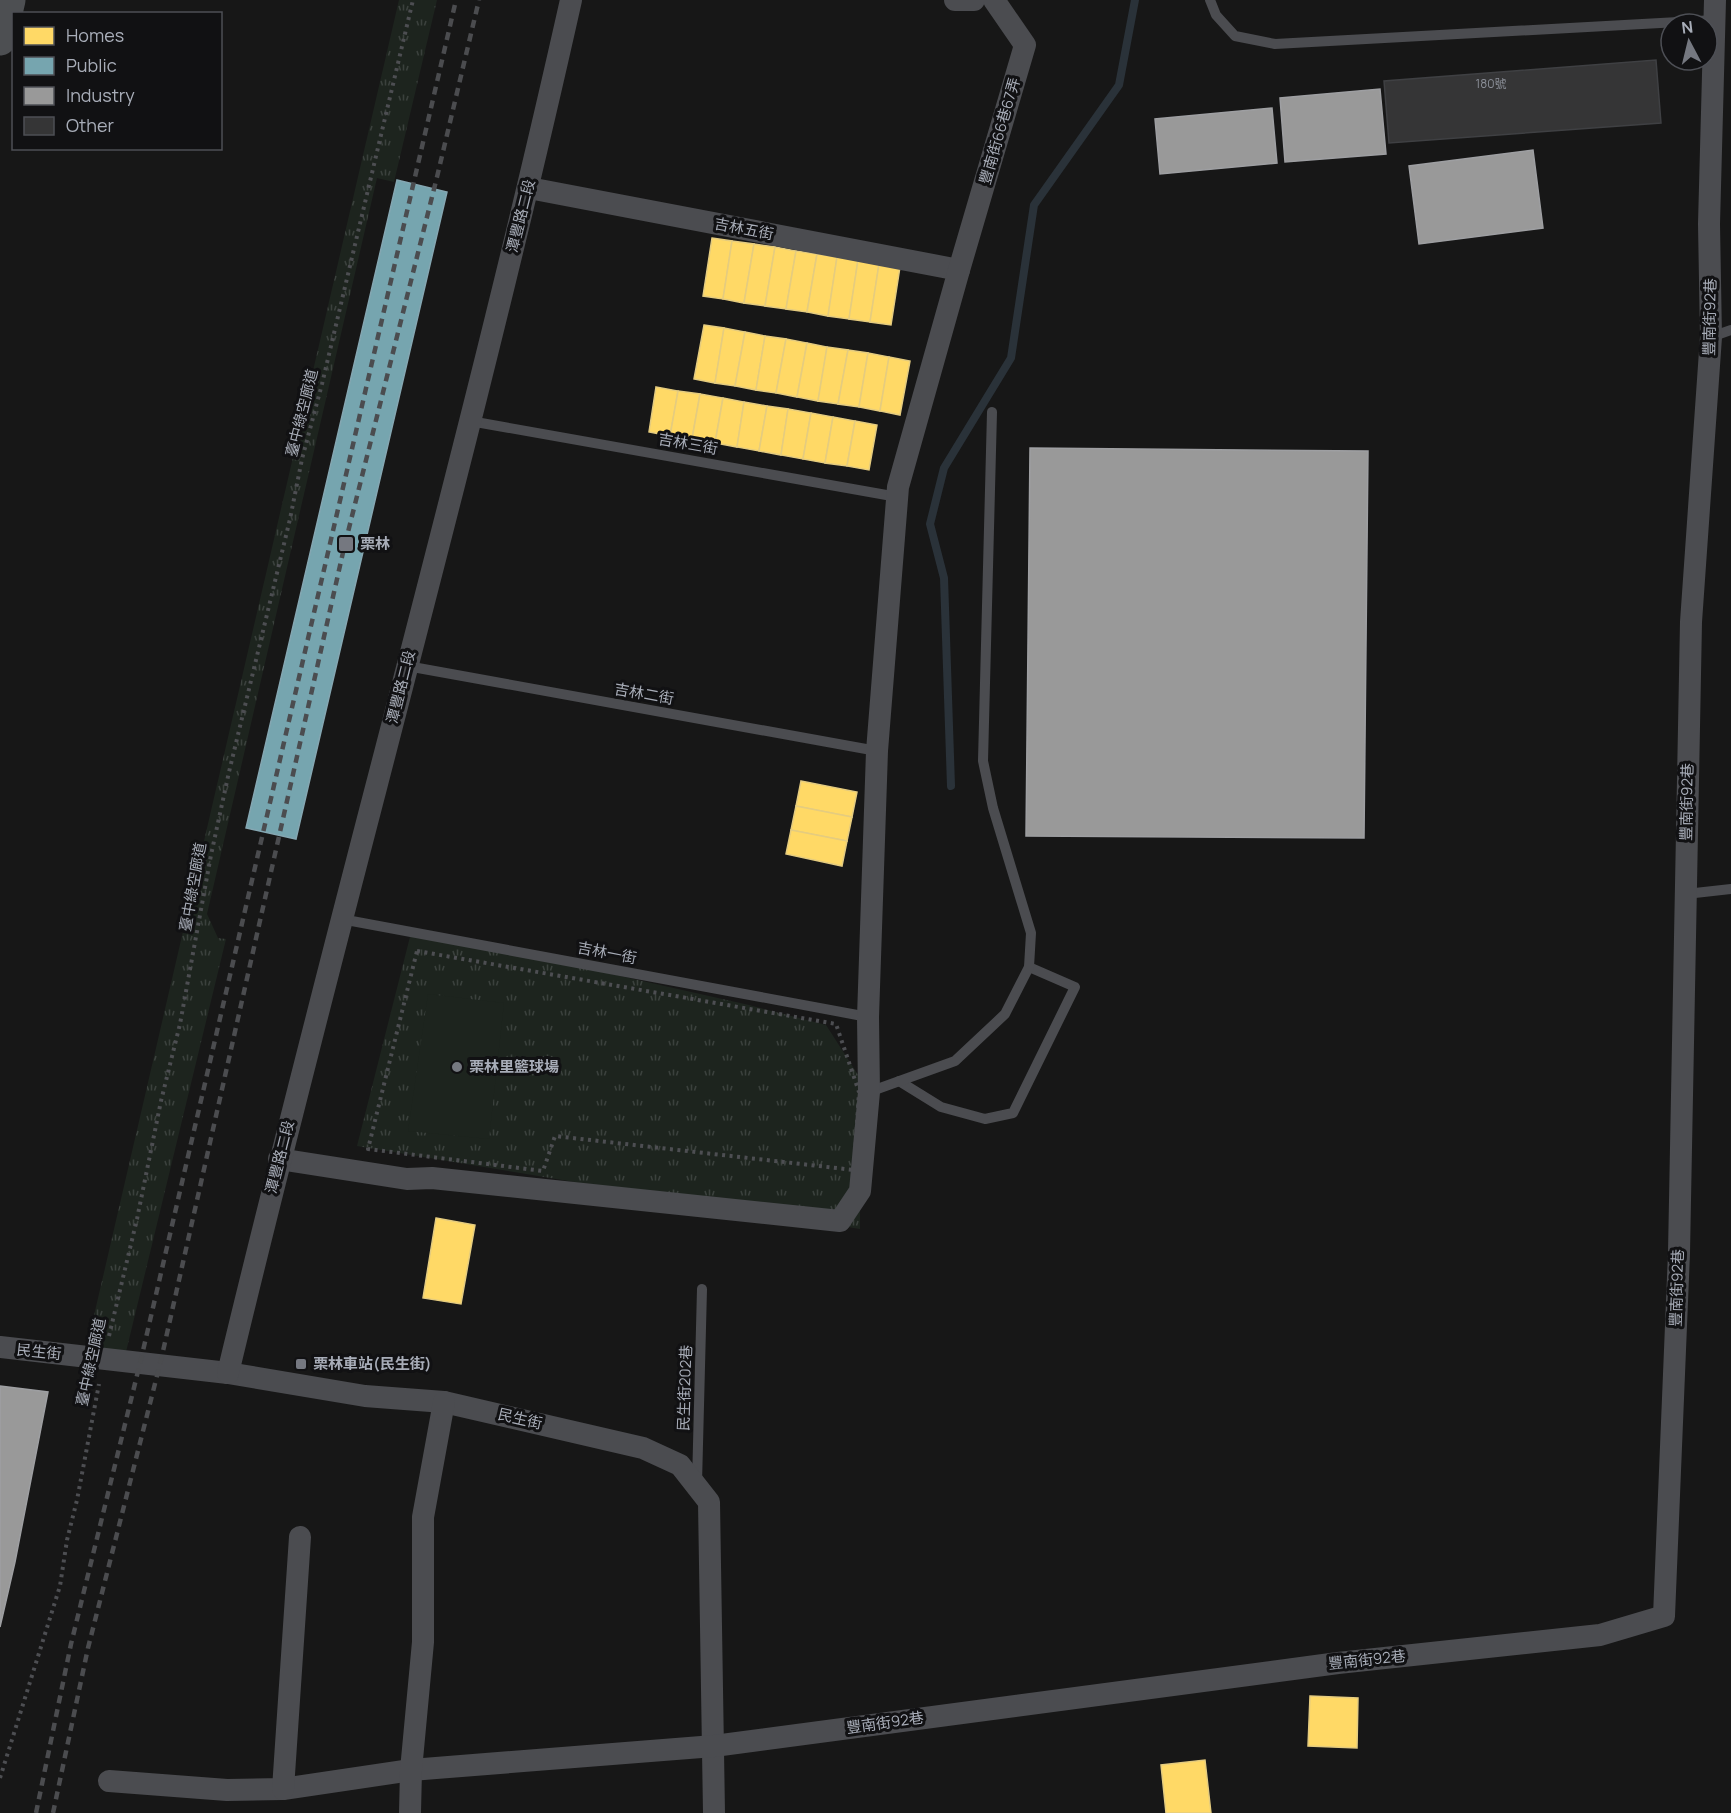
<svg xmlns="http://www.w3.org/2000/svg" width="1731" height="1813" font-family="Manrope,'Noto Sans TC',sans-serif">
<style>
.grass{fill:url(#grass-tufts)}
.pitch{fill:#1d241e}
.homes{fill:#ffd966;stroke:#e5cc7f;stroke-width:1.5}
.public{fill:#76a5af;stroke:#85a7b2;stroke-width:1.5}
.industry{fill:#999;stroke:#9e9fa2;stroke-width:1.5}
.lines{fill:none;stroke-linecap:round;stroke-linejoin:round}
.stream{stroke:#2a3239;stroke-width:8}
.building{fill:#353536;stroke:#3f4043;stroke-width:1.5}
.path{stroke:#4d4e52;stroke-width:4;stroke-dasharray:3 4.5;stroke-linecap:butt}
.lane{stroke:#4b4c50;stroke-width:10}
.street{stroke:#4b4c50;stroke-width:22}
.primary{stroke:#4d4f52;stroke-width:33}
.rail{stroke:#4b4c4f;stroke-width:4.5;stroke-dasharray:8 6;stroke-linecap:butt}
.poi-dot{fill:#757880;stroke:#111113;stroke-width:2}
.labels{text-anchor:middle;stroke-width:6;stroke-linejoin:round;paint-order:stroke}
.number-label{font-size:12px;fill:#8b8f98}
.street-label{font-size:15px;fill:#a8adb8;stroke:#111113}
.poi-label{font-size:15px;font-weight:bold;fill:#a8adb8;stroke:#111113;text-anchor:start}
</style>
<defs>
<pattern id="grass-tufts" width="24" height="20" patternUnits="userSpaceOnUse" patternTransform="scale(1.5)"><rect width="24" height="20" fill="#1d241e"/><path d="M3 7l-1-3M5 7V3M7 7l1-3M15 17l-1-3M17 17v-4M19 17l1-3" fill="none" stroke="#3b413d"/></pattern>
</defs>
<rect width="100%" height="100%" fill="#171717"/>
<g class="grass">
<path d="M399 0H437L394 182 377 178 207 914 218 938 226 939 125 1356 86 1350Z"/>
<path d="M412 929 749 1005 826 1025 869 1092 860 1191V1229L357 1146Z"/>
</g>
<path class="pitch" d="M428 994 504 1003 489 1139 408 1131Z"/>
<g class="homes">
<path d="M712 238 732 241 723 299 703 296Z"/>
<path d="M732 241 754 244 744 303 723 299Z"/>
<path d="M754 244 775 247 765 306 744 303Z"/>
<path d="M775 247 796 251 786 309 765 306Z"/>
<path d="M796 251 817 254 807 312 786 309Z"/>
<path d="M817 254 837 257 828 316 807 312Z"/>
<path d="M837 257 858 260 849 319 828 316Z"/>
<path d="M858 260 879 264 870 322 849 319Z"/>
<path d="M879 264 900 267 891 325 870 322Z"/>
<path d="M704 325 724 328 715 383 694 379Z"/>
<path d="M724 328 745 332 735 386 715 383Z"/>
<path d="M745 332 765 336 756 390 735 386Z"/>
<path d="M765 336 786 339 776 393 756 390Z"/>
<path d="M786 339 807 343 797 397 776 393Z"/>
<path d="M807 343 827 347 818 401 797 397Z"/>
<path d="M827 347 848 350 838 404 818 401Z"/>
<path d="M848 350 868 353 859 407 838 404Z"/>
<path d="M868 353 889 357 880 411 859 407Z"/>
<path d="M889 357 910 361 900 415 880 411Z"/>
<path d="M656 387 678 391 670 436 649 432Z"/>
<path d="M678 391 700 394 692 439 670 436Z"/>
<path d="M700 394 723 398 715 443 692 439Z"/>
<path d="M723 398 744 402 737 447 715 443Z"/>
<path d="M744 402 767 406 759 451 737 447Z"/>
<path d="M767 406 788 409 781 455 759 451Z"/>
<path d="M788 409 811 413 803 459 781 455Z"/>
<path d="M811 413 833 417 825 463 803 459Z"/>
<path d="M833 417 855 421 847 466 825 463Z"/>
<path d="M855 421 877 425 869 470 847 466Z"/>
<path d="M801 781 857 792 852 817 796 806Z"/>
<path d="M796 806 852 817 847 841 791 830Z"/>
<path d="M791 830 847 841 842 866 786 854Z"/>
<path d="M436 1218 475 1225 461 1304 423 1298Z"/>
<path d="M1310 1696 1358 1698 1357 1748 1308 1746Z"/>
<path d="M1205 1760 1211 1813H1166L1161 1765Z"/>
</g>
<path class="public" d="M397 180 447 192 296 839 246 828Z"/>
<g class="industry">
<path d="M1380 89 1386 154 1285 162 1280 98Z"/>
<path d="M1272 108 1277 163 1160 174 1155 119Z"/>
<path d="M1533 150 1543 228 1419 244 1409 166Z"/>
<path d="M1030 448 1368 451 1364 838 1026 836Z"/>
<path d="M0 1386 48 1392 15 1562 0 1627Z"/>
</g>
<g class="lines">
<path class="stream" d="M951 786 944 578 930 524 944 468 1011 358 1034 205 1119 85 1135 0"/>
</g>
<path class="building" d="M1656 60 1661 123 1389 143 1384 81Z"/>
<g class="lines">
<g class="path">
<path d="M417 951 836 1024 859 1092 854 1170 555 1136 543 1171 368 1149Z"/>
<path d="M109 1336 137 1219 161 1101 180 1024 211 855 229 772 290 519 302 459 322 384 413 0"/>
<path d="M0 1778 60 1586 67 1540 77 1500 99 1384"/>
</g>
<g class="lane">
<path d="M1210 0 1216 15 1235 36 1275 44 1715 20"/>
<path d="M1711 337 1731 330"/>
<path d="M470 421 892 496 897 489"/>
<path d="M407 666 877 751"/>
<path d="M1686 894 1731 889"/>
<path d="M341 919 868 1017"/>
<path d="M899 1081 941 1107 985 1119 1013 1113 1075 987 1029 967"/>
<path d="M869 1092 955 1061 1005 1014 1029 967 1031 933 993 808 983 761 992 412"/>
<path d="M697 1483 702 1289"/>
</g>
<g class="street">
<path d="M955 0H974"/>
<path d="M529 188 959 270"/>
<path d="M279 1159 407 1179 432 1178 840 1221 860 1191 869 1092 868 1017 877 751 898 487 959 270 1025 45 994 0"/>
<path d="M0 1347 228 1373 365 1396 444 1402 643 1448 680 1465 709 1502 714 1813"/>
<path d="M228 1373C338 914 468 460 571 0"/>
<path d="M109 1781 227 1790 283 1789 411 1770 714 1746 1338 1663 1600 1635 1664 1616 1679 1253 1691 622 1711 337 1709 224 1715 0"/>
<path d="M283 1789 300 1537"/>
<path d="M410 1813 411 1770 423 1642V1517L444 1402"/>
</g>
<path class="primary" d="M0 39 9 0"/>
<g class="rail">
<path d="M36 1813 71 1644 142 1355 456 0"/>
<path d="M53 1813 88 1648 161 1360 344 548 437 177 479 0"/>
</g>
</g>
<g class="poi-dot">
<rect x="338" y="536" width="16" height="16" rx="3"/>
<circle cx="457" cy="1067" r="6"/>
<rect x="295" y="1358" width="12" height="12" rx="3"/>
</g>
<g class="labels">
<g class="number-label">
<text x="1491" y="88">180號</text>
</g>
<g class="street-label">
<text transform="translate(1000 131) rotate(-74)" y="5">豐南街66巷67弄</text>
<text transform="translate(521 216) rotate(-76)" y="5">潭豐路二段</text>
<text transform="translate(744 229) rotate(11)" y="5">吉林五街</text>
<text transform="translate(1710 317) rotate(-89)" y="5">豐南街92巷</text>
<text transform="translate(302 413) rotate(-76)" y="5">臺中綠空廊道</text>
<text transform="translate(688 444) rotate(10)" y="5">吉林三街</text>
<text transform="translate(401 687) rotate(-76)" y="5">潭豐路二段</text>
<text transform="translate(644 694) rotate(10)" y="5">吉林二街</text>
<text transform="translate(1687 802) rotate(-89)" y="5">豐南街92巷</text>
<text transform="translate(193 887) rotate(-80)" y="5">臺中綠空廊道</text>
<text transform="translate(607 953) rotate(11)" y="5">吉林一街</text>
<text transform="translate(280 1157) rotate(-76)" y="5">潭豐路二段</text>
<text transform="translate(1677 1288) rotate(-88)" y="5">豐南街92巷</text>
<text transform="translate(39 1352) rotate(6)" y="5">民生街</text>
<text transform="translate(91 1362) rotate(-78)" y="5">臺中綠空廊道</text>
<text transform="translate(685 1388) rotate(-88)" y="5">民生街202巷</text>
<text transform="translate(520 1419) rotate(13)" y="5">民生街</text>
<text transform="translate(1367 1660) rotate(-6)" y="5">豐南街92巷</text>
<text transform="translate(885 1723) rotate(-8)" y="5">豐南街92巷</text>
</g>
<g class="poi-label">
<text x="360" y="549">栗林</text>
<text x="469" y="1072">栗林里籃球場</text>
<text x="313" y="1369">栗林車站(民生街)</text>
</g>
</g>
<rect x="12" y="12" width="210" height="138" fill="#111113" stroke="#4d4f55" stroke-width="1.5"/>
<rect x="24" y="27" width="30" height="18" fill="#ffd966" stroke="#4d4f55" stroke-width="1.5"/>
<text x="66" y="42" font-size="18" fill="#a8adb8">Homes</text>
<rect x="24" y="57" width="30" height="18" fill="#76a5af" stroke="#4d4f55" stroke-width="1.5"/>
<text x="66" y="72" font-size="18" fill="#a8adb8">Public</text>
<rect x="24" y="87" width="30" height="18" fill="#999999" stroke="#4d4f55" stroke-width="1.5"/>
<text x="66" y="102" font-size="18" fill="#a8adb8">Industry</text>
<rect x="24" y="117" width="30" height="18" fill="#353536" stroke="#4d4f55" stroke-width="1.5"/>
<text x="66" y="132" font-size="18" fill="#a8adb8">Other</text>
<g transform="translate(1689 42) rotate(353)"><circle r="28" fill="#111113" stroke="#4d4f55" stroke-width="1.5"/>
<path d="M0-4.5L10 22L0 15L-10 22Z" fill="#757880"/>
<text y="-9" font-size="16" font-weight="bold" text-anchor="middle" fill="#a8adb8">N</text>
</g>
</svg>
